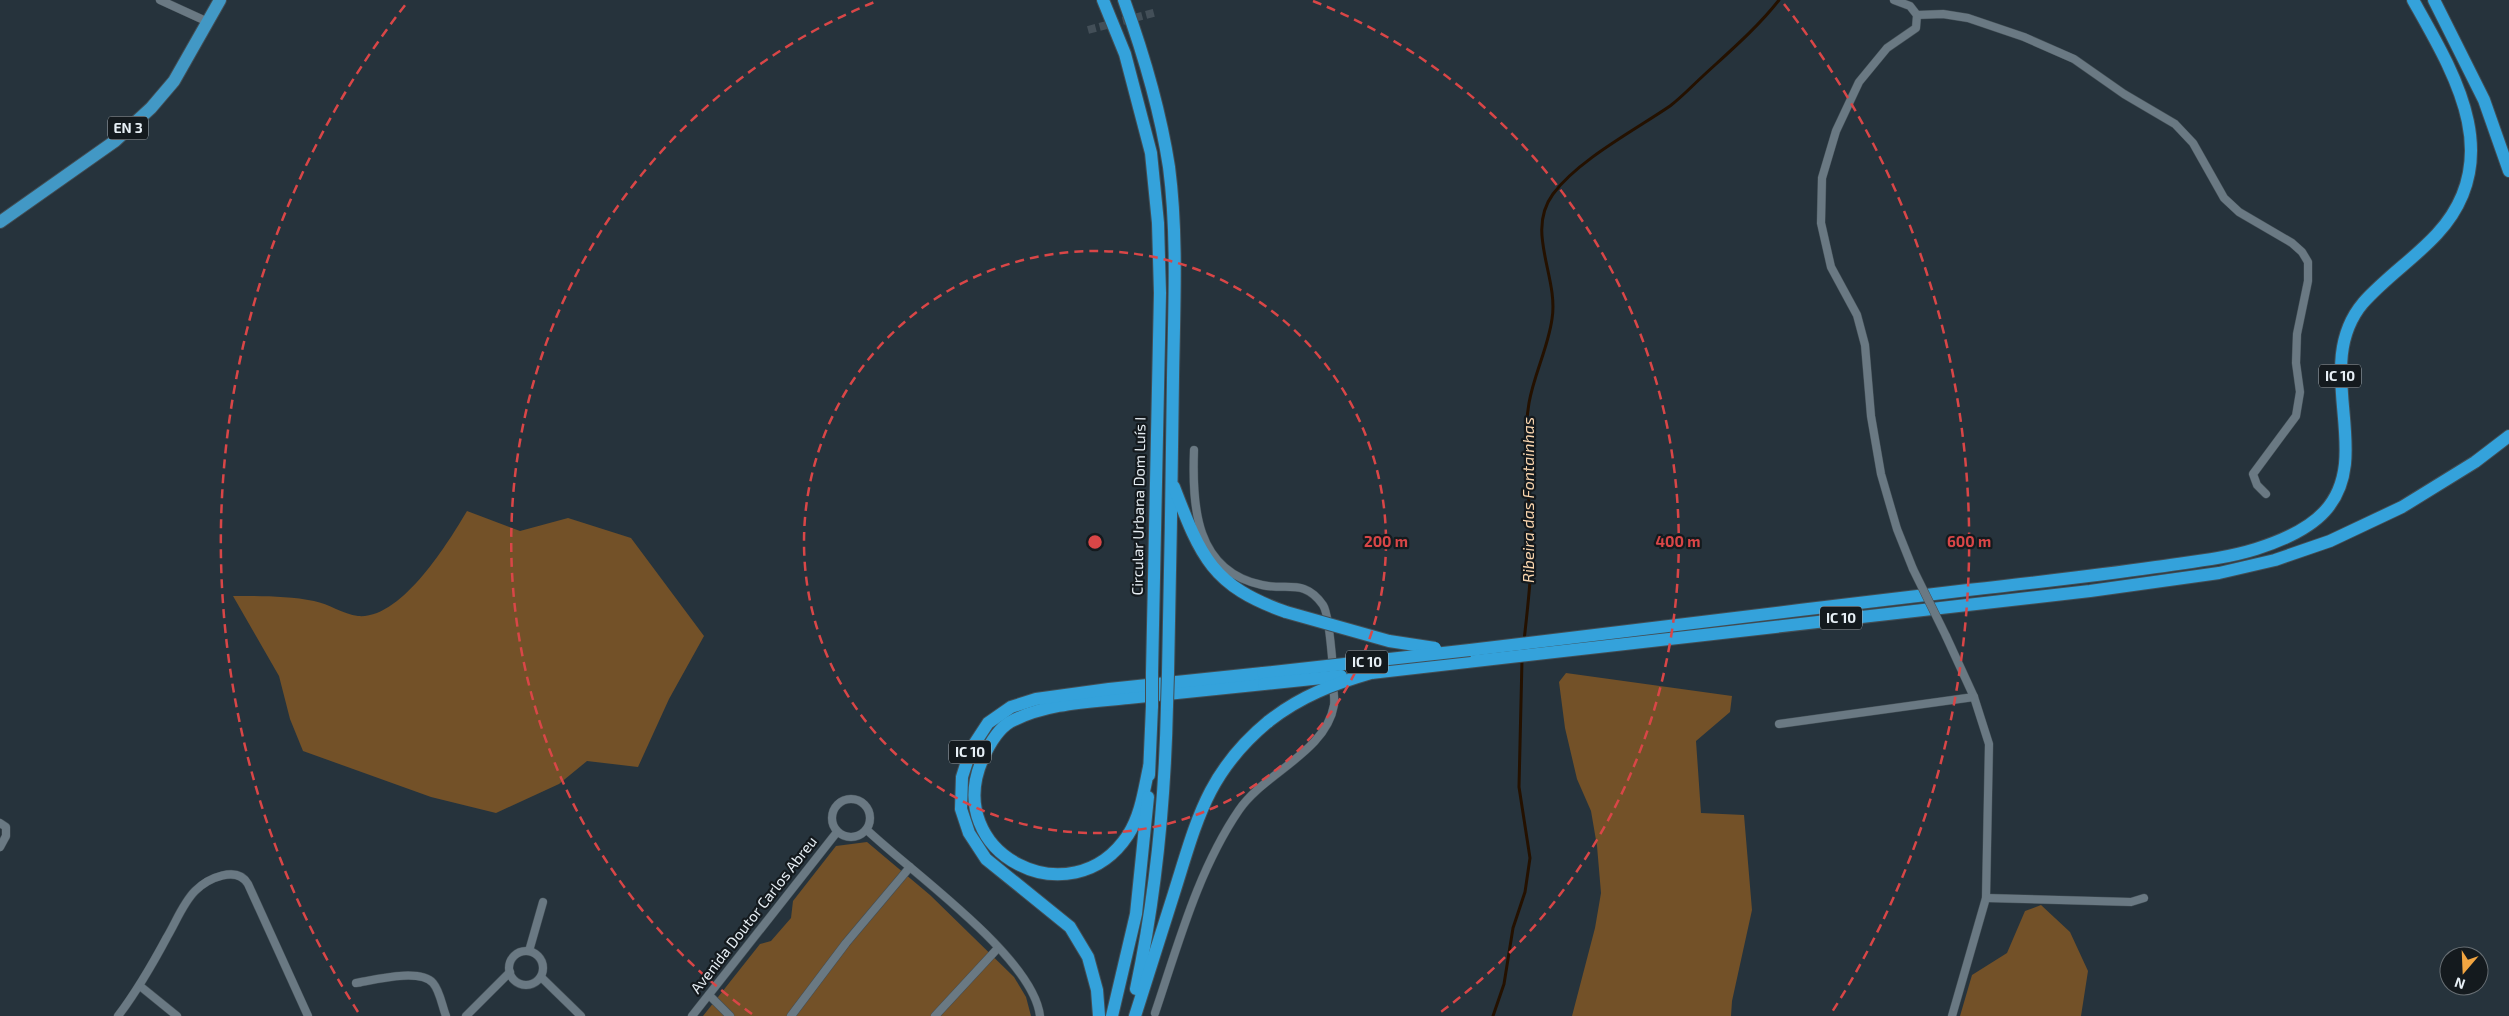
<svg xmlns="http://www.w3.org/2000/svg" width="2509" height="1016" font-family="'Exo 2',sans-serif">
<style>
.green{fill:#735128}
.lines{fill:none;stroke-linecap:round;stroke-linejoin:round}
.stream{stroke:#241100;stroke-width:3}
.minor-tunnel{stroke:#434f58;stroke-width:8;stroke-dasharray:8 4;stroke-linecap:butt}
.minor-casing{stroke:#424e55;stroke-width:9}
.primary-casing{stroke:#424e55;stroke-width:14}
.trunk-casing{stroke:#424e55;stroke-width:14}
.minor{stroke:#6a7983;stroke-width:8}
.primary{stroke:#4298c5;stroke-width:12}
.trunk{stroke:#34a2db;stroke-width:12}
.minor-bridge-casing{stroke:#424e55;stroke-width:9;stroke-linecap:butt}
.trunk-bridge-casing{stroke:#424e55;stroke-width:14;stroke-linecap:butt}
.minor-bridge{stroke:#6a7983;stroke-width:8}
.trunk-bridge{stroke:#34a2db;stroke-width:12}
.ring{fill:none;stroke:#d94647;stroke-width:2.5;stroke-dasharray:9 6}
.labels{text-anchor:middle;stroke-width:4.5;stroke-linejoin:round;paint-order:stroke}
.shield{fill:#141a1e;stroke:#a8afb4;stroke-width:1}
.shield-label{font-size:14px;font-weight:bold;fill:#e7eff5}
.street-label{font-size:15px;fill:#e7eff5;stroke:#141a1e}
.water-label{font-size:16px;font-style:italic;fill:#fad6af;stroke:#141a1e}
.centre{fill:#d94647;stroke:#141a1e;stroke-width:2.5}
.ring-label{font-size:15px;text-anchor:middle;font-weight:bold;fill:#d94647;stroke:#141a1e;stroke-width:4.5;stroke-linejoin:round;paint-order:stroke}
</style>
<rect width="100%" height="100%" fill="#26333c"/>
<g class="green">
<path d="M467 511 520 531 568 518 631 538 704 636 669 699 638 767 587 761 559 784 496 813 431 797 303 751 290 719 279 676 233 596C260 596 288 596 314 601 329 604 343 614 358 616 401 620 448 543 467 511Z"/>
<path d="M1566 673 1732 696 1730 712 1696 741 1701 813 1744 815 1752 910 1732 1001 1731 1016H1572L1595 928 1601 893 1597 846 1591 811 1577 779 1565 728 1559 682Z"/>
<path d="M867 842 930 895 1014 977 1026 997 1031 1016H703L760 944 771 941 791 918 793 901 836 846Z"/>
<path d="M2041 905 2070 932 2088 971 2081 1016H1960L1972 975 2007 953 2025 911Z"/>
</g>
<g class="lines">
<g class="stream">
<path d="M1524 641C1528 604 1533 565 1531 528 1528 486 1522 445 1529 403 1534 374 1548 348 1552 319 1559 277 1525 232 1553 194 1578 160 1635 130 1670 106 1682 97 1693 85 1704 75 1729 52 1758 27 1779 0"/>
<path d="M1493 1016 1504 984 1513 928 1525 892 1530 858 1519 787 1522 660"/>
</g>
<path class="minor-tunnel" d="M1088 30 1157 12"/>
<g class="minor-casing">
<g id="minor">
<path d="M160 0 208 22"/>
<path d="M1894 0 1910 6 1917 15 1916 28 1887 48 1859 82 1836 131 1822 178 1821 223 1831 267 1857 315 1865 345 1871 416 1881 474 1897 529 1913 569"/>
<path d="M1917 15 1943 14 1968 18 2024 37 2074 59 2124 94 2175 124 2193 143 2224 198 2239 212 2292 243 2302 252 2308 262V281L2297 334 2296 363 2300 392 2296 416 2253 474 2257 485 2266 494"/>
<path d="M1194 450C1192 506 1195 571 1262 585 1287 591 1304 578 1323 605 1329 614 1332 657 1333 669"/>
<path d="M1946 636 1974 697 1989 744 1986 898 1952 1016"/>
<path d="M1779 724 1974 697"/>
<circle cx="851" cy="818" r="19"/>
<path d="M0 823 6 827V836L0 847"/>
<path d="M867 830C911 872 1033 957 1040 1016"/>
<path d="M1986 898 2131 902 2144 898"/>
<circle cx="526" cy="968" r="17"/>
<path d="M529 951 543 902"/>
<path d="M541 977 581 1016"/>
<path d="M356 983C374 980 420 968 433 983 440 991 442 1006 446 1016"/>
<path d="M140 986 177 1016"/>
<path d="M709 995 730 1016"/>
<path d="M1155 1013C1178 945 1198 870 1239 810 1264 773 1326 752 1334 705 1335 698 1333 690 1333 683"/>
<path d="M118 1016C137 991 152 965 167 937 176 922 183 903 195 891 208 878 237 865 248 884L308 1016"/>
<path d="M466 1016 510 972"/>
<path d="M692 1016 837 832"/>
<path d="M791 1016 846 943 910 867"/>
<path d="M935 1016 998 948"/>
</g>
</g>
<g class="primary-casing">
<path id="primary" d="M0 222 115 141 151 108 174 81 220 0"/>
</g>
<g class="trunk-casing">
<g id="trunk">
<path d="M1103 0 1125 54 1151 153 1158 223 1160 293 1152 673"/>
<path d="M1124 0C1144 55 1160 109 1169 167 1178 236 1174 309 1173 378 1172 476 1170 575 1168 673"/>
<path d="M2434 0 2484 100 2509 171"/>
<path d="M1174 487C1201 557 1212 586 1286 612"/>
<path d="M1470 650C1636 629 1802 610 1968 590 2031 583 2093 576 2156 567 2189 562 2224 559 2256 549 2281 541 2308 530 2325 511 2376 455 2310 366 2363 303 2385 278 2415 258 2437 234 2507 158 2454 73 2413 0"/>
<path d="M1371 673 2090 591 2219 573 2275 560 2330 541 2402 507 2475 462 2509 436"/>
<path d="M1149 767C1144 790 1141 815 1128 835 1072 920 940 854 983 758 989 745 998 729 1010 722 1046 703 1089 702 1128 698 1174 693 1219 689 1264 684"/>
<path d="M1149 775 1152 706"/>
<path d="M1136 989C1156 895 1165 801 1167 705"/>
<path d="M1099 1016 1097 990 1088 957 1070 927 986 859 969 833 961 809 962 777 971 749 988 723 1011 707 1036 699 1109 689 1263 673"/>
<path d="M1112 1016 1136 914 1148 797"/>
<path d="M1135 1016C1148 975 1161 934 1174 893 1197 820 1207 772 1269 721"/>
</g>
</g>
<use href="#minor" class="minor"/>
<use href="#primary" class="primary"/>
<use href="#trunk" class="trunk"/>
<g class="minor-bridge-casing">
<path id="minor-bridge" d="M1913 569 1946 636"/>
</g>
<g class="trunk-bridge-casing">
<g id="trunk-bridge">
<path d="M1286 612 1389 641 1435 648"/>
<path d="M1263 673 1470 650"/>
<path d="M1264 684 1341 676"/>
<path d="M1167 705 1168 673"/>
<path d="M1152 706V673"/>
<path d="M1269 721C1301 696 1333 684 1371 673"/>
</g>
</g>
<use href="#minor-bridge" class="minor-bridge"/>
<use href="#trunk-bridge" class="trunk-bridge"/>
</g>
<g class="ring">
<circle cx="1095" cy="542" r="291"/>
<path d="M752 1014A583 583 0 0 1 877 1M1313 1A583 583 0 0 1 1438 1014"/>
<path d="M358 1012A874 874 0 0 1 406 4M1784 4A874 874 0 0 1 1832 1012"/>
</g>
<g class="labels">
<g class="shield">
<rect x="108" y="116.5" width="40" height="23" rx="4"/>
<rect x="2319" y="364.5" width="42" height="23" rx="4"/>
<rect x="1820" y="606.5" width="42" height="23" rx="4"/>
<rect x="1346" y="650.5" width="42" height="23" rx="4"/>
<rect x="949" y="740.5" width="42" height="23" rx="4"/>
</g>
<g class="shield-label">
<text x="128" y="133">EN 3</text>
<text x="2340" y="381">IC 10</text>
<text x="1841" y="623">IC 10</text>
<text x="1367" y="667">IC 10</text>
<text x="970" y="757">IC 10</text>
</g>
<g class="street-label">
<text transform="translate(1139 506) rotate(-89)" y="5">Circular Urbana Dom Luís I</text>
<text transform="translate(754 915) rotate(-52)" y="5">Avenida Doutor Carlos Abreu</text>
</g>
<g class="water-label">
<text transform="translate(1528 500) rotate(-90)" y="6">Ribeira das Fontainhas</text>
</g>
</g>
<circle cx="1095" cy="542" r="8" class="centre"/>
<g class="ring-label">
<text x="1386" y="547">200 m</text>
<text x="1678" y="547">400 m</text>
<text x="1969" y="547">600 m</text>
</g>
<g transform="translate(2464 971) rotate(199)"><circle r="24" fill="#141a1e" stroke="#686f74"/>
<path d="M0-4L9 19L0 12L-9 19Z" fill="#f2a541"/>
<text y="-8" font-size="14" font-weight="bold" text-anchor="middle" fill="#e7eff5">N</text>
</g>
</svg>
